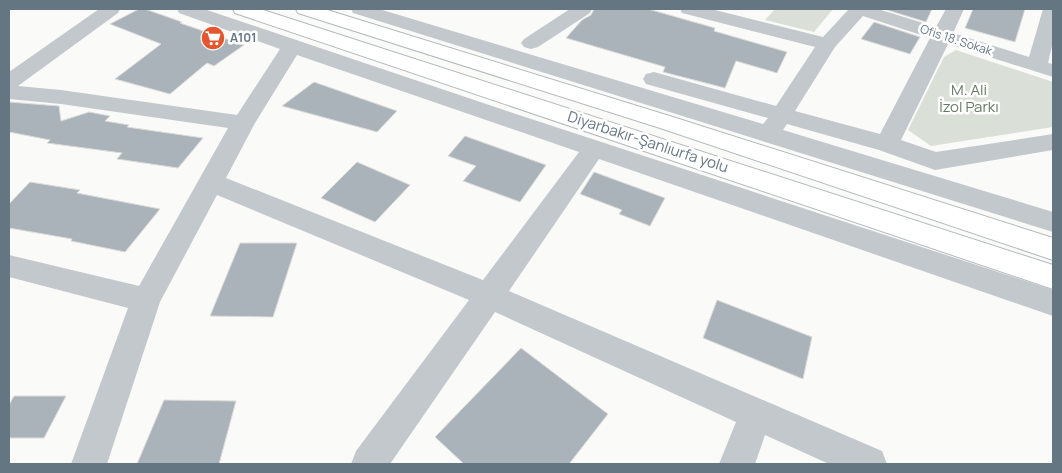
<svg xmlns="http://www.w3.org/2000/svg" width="1062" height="473" font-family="Manrope,sans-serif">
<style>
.green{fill:#dadfd7}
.building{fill:#aab3b9;stroke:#dcdcda}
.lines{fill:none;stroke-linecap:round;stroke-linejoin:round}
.highway-casing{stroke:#b4b9bd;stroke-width:2}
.minor{fill:#c3c8cc;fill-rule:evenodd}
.highway{fill:#fff;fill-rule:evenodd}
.labels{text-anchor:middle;stroke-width:5;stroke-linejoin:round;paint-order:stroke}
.far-poi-label{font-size:12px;font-weight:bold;fill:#657683;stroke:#fff;text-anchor:start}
.far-street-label{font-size:12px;fill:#657683;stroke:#fff}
.park-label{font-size:15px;fill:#687a64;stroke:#fff}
.street-label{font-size:15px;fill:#657683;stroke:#fff}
</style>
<rect width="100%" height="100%" fill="#fafaf8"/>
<g class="green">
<path d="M775 9H833L814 32 765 20Z"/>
<path d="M956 50 1053 82V127L931 146 908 130 944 57Z"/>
</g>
<g class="building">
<path d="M139 9H145L182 22 180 23 244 45 214 66 207 63 170 94 115 79 161 44 110 24Z"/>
<path d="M594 9H648L715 28 714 31 787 52 777 73 736 61 725 88 663 72 665 67 566 38 582 20 591 15Z"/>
<path d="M884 9H932L926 22Z"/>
<path d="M973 9H1025L1015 42 965 28Z"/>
<path d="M874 22 920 37 910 54 861 39Z"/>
<path d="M314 82 397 111 377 132 282 106Z"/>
<path d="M9 102 59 106 61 121 89 112 110 116 105 121 129 125 127 127 203 138 178 168 117 159 122 153 47 143 50 140 9 132Z"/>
<path d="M465 136 546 165 520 202 463 181 476 166 448 156Z"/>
<path d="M357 162 410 185 375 222 321 198Z"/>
<path d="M594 172 665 198 650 226 619 214 622 210 580 194Z"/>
<path d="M30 182 80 190 77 193 160 209 125 252 71 241 72 239 9 228V204Z"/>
<path d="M240 243H297L273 317 210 316Z"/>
<path d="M717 300 812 337 803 379 703 338Z"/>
<path d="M521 348 608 414 569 464H464L435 437Z"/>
<path d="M14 396H66L44 438H9V405Z"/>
<path d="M164 400 236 401 219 464H137Z"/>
</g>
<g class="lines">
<g class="highway-casing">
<g id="highway">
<path d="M233 9H260L1053 265V289L235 13Z"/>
<path d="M296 9H324L676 118 1053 238V260L660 128 298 13Z"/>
</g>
</g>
<g class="minor">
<path d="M99 9H120L118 13 18 86 61 90 237 115 280 49 179 13 177 9H204L519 115 1053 290V316L599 159 509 291 882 451 887 464H829L765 435 755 464H719L736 422 495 312 390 464H351L356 451 469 300 217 195 160 302 107 464H71L128 308 9 277V255L139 286 228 128 61 104 9 99V72ZM297 55 579 152 483 280 226 178 255 123Z"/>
<path d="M351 9H379L763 124 768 118 646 84 643 79 646 74 654 72 776 106 815 47 682 13 680 9H711L823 37 849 9H878L936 27 946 9H964L953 33 1029 57 1043 9H1053V42L1048 63 1053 64V77L948 44 901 140 936 152 1053 134V150L935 170 879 150 787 124 783 130 1053 212V232L353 13ZM863 16 930 38 880 134 795 111 835 47Z"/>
<path d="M570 9H592L590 13 538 47 531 49 524 47 521 43 524 39Z"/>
</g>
<use href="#highway" class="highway"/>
</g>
<defs>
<g id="supermarket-disc" transform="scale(1.25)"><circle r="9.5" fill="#e4572e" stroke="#fff"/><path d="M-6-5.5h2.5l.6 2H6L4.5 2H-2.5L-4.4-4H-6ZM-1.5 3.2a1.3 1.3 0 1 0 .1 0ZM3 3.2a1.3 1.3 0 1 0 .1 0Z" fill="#fff"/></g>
</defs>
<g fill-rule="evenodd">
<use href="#supermarket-disc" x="213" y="38"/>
</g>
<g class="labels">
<g class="far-poi-label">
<text x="230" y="42">A101</text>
</g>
<g class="far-street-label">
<text transform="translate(956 40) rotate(18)" y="4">Ofis 18. Sokak</text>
</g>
<g class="park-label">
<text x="969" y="95">M. Ali<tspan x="969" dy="17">İzol Parkı</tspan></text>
</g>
<g class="street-label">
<text transform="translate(648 142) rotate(18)" y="5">Diyarbakır-Şanlıurfa yolu</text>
</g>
</g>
<rect width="1062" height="473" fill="none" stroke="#657683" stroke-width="20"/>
</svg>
